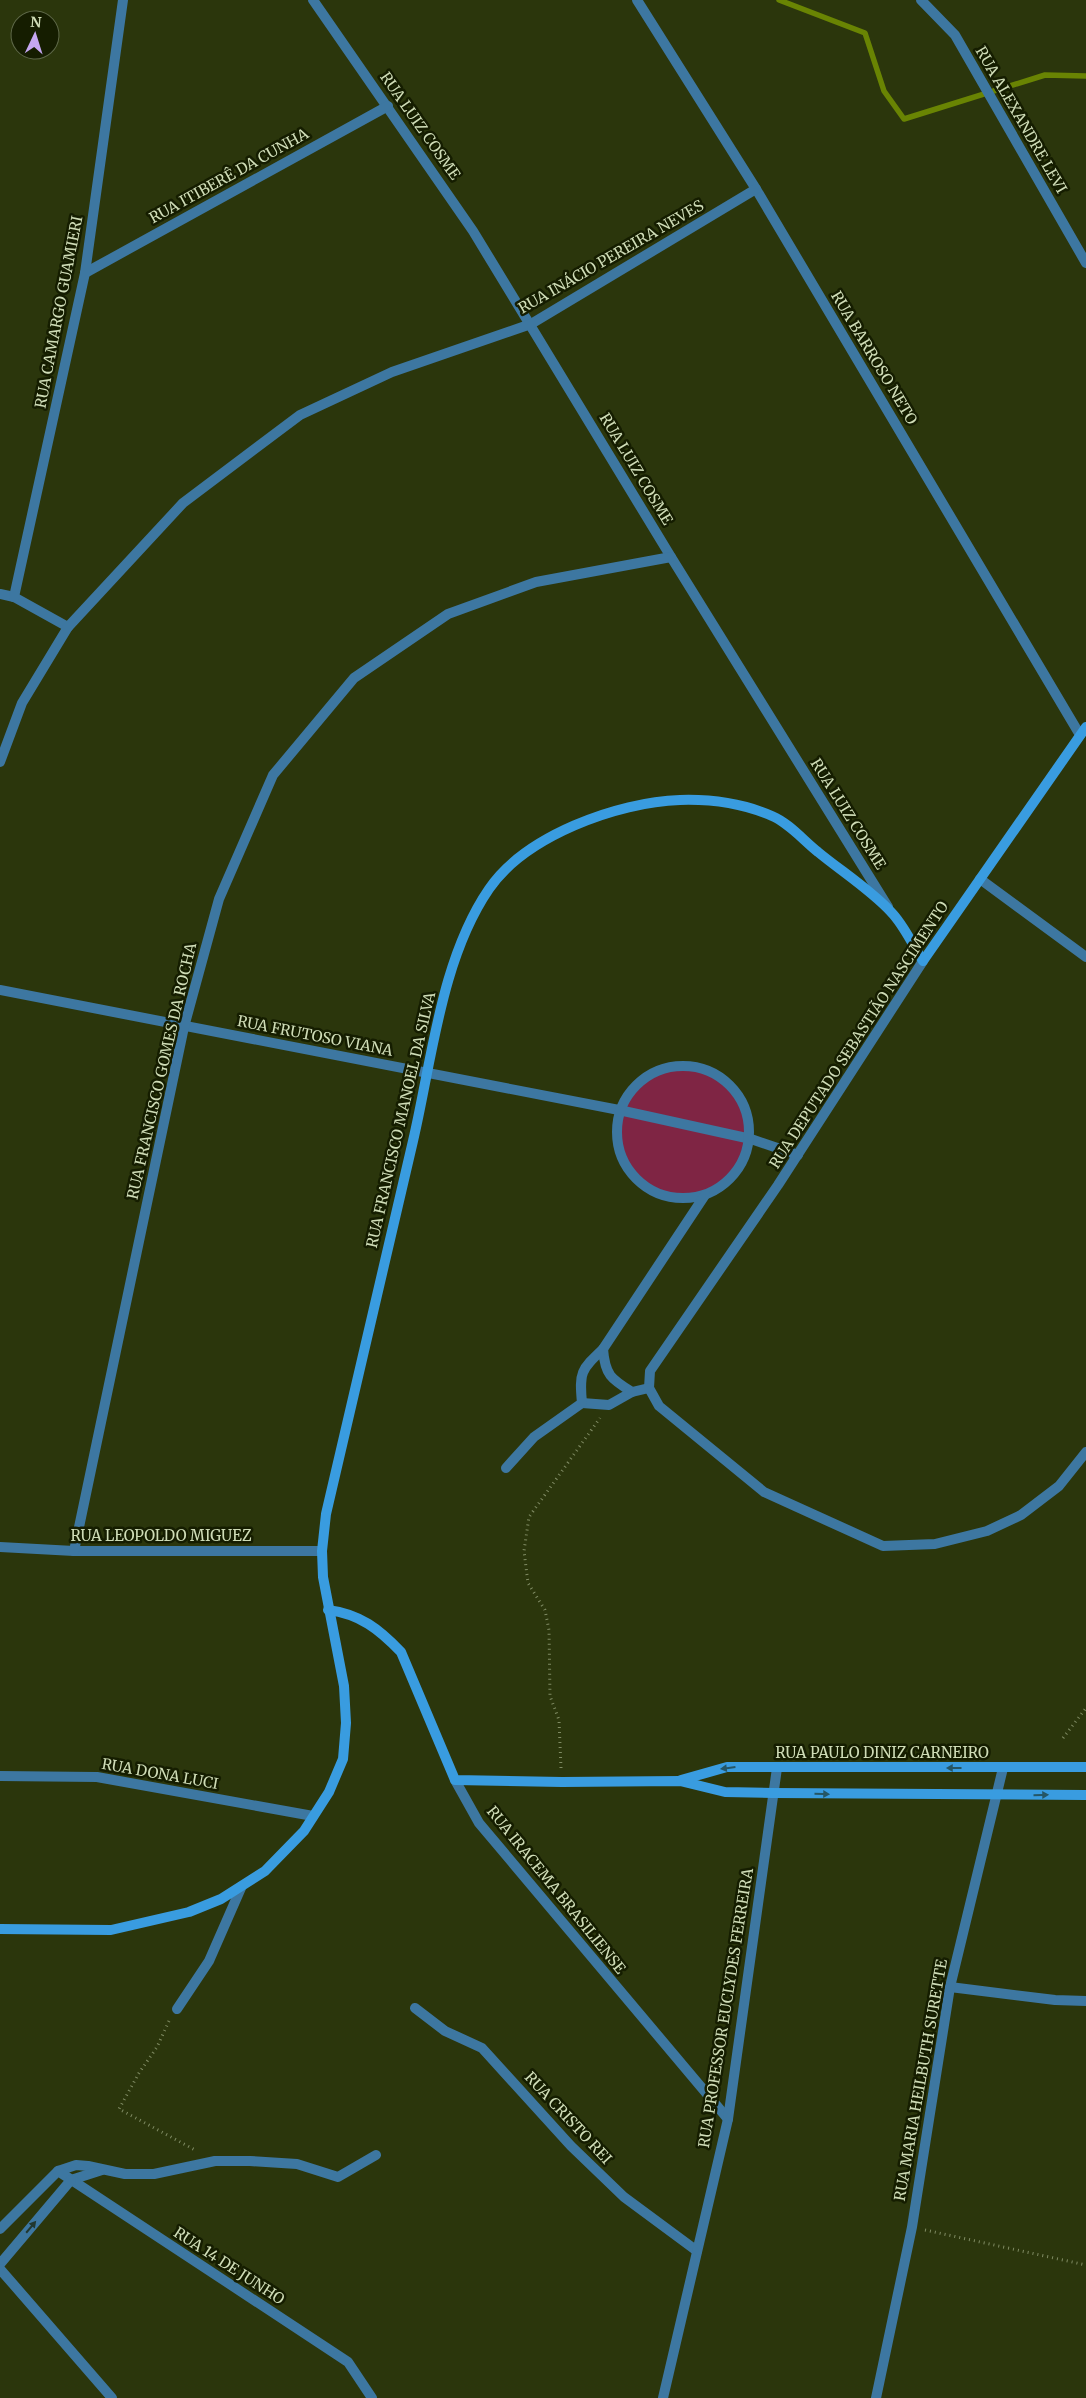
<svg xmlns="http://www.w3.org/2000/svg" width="1086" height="2398" font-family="Merriweather,serif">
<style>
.green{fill:#7f2544}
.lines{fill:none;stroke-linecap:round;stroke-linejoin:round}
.stream{stroke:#698403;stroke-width:5.5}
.path{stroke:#808c64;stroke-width:3;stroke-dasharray:1 4;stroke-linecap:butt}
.lane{stroke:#3d77a1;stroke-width:10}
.street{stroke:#3d77a1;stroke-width:10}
.secondary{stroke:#399ce0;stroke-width:10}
.oneway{fill:#255665}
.oneway2{fill:#213830}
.labels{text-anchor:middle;stroke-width:5;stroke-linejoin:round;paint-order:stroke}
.street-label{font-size:15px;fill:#cfdcb6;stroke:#151d00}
</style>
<rect width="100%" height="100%" fill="#2b360c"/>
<circle class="green" cx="683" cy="1132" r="66"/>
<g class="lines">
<path class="stream" d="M779 0 865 33 884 91 904 119 1045 75 1086 76"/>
<g class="path">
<path d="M1063 1738 1086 1708"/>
<path d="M561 1768 559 1720 550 1696 549 1630 545 1610 528 1583 524 1551 529 1517 600 1418"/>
<path d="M169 2021 157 2047 139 2073 119 2109 195 2150"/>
<path d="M925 2230 1086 2265"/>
</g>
<g class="lane">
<path d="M980 879 1086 957"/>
<path d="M415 2008 445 2031 482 2048 571 2146 624 2197 697 2251"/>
<path d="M58 2171 76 2165 88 2166 125 2174H154L215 2161H250L297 2164 338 2177 376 2155"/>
<path d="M71 2180 102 2170"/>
</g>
<g class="street">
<path d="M313 0 473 231 671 557 888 907"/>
<path d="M637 0 756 189 1080 735"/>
<path d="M921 0 955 35 1086 263"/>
<path d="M85 273 388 106"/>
<path d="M0 594 14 597 68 627"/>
<path d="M14 597 85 273 123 0"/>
<path d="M0 762 22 703 68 627 183 503 300 415 392 372 531 324 756 189"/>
<path d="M923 961 778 1185 650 1371 649 1388 659 1406 764 1492 883 1546 935 1544 987 1531 1021 1515 1059 1486 1086 1452"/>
<path d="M0 990 619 1110 751 1139 798 1155"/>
<circle cx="683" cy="1132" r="66"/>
<path d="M603 1349C605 1375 611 1379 632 1392L649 1388"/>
<path d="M582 1403 609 1405 632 1392"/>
<path d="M506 1468 534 1437 582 1403C579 1372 581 1370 603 1349L705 1195"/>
<path d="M0 1547 74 1551H322"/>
<path d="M74 1551 184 1027 219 899 273 775 354 678 448 614 536 582 671 557"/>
<path d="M0 1776 97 1777 313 1816"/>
<path d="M455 1780 479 1823 728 2119"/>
<path d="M950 1987 1055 2000 1086 2001"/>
<path d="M177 2009 209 1961 241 1888"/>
<path d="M0 2229 58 2171 348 2362 372 2398"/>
<path d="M0 2264 71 2180"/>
<path d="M0 2269 112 2398"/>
<path d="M663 2398 728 2119 777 1768"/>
<path d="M876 2398 912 2227 950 1987 1003 1768"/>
</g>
<g class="secondary">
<path d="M328 1610C360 1614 379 1629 401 1652L455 1780 562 1782 680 1781 725 1792 773 1793 1086 1795"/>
<path d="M681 1780 727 1767H1086"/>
<path d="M0 1929 111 1930 189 1912 221 1899 265 1871 304 1831 329 1792 343 1759 346 1723 344 1686 323 1577 322 1551 326 1514C355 1390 384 1266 413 1141 432 1060 441 959 489 889 525 836 617 802 680 800 712 799 742 803 772 816 789 823 804 841 818 852 841 871 872 891 891 912 904 925 913 946 923 961L1086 727"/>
</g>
</g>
<defs><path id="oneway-solid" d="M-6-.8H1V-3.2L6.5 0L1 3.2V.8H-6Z" transform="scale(1.25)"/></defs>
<g class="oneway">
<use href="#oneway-solid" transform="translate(728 1768) rotate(173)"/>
<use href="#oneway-solid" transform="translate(954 1768) rotate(-180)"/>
<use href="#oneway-solid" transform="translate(822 1794) rotate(1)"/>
<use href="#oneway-solid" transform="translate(1041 1795) rotate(-1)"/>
</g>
<use class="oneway2" href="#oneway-solid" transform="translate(31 2227) rotate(-50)"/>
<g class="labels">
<g class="street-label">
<text transform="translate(1021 120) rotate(60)" y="5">RUA ALEXANDRE LEVI</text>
<text transform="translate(420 126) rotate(55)" y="5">RUA LUIZ COSME</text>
<text transform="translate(229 176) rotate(-29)" y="5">RUA ITIBERÊ DA CUNHA</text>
<text transform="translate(611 257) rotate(-30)" y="5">RUA INÁCIO PEREIRA NEVES</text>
<text transform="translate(59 312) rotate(-79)" y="5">RUA CAMARGO GUAMIERI</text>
<text transform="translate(874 358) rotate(59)" y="5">RUA BARROSO NETO</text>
<text transform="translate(636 469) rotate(59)" y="5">RUA LUIZ COSME</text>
<text transform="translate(848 814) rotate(58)" y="5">RUA LUIZ COSME</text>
<text transform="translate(859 1035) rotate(-57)" y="5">RUA DEPUTADO SEBASTIÃO NASCIMENTO</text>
<text transform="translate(315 1036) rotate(11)" y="5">RUA FRUTOSO VIANA</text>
<text transform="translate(162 1071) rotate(-77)" y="5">RUA FRANCISCO GOMES DA ROCHA</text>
<text transform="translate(401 1120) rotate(-77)" y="5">RUA FRANCISCO MANOEL DA SILVA</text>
<text x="161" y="1541">RUA LEOPOLDO MIGUEZ</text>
<text x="882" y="1758">RUA PAULO DINIZ CARNEIRO</text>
<text transform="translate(160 1774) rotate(10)" y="5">RUA DONA LUCI</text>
<text transform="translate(556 1890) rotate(51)" y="5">RUA IRACEMA BRASILIENSE</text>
<text transform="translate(726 2008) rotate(-81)" y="5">RUA PROFESSOR EUCLYDES FERREIRA</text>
<text transform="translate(921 2080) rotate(-80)" y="5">RUA MARIA HEILBUTH SURETTE</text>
<text transform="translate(568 2118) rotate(47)" y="5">RUA CRISTO REI</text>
<text transform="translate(229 2266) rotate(33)" y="5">RUA 14 DE JUNHO</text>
</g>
</g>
<g transform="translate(35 35) rotate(4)"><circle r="24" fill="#151d00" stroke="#5f6949"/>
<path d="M0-4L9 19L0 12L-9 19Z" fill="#c5a7f1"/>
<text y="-8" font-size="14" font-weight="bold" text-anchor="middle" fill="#cfdcb6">N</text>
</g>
</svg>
